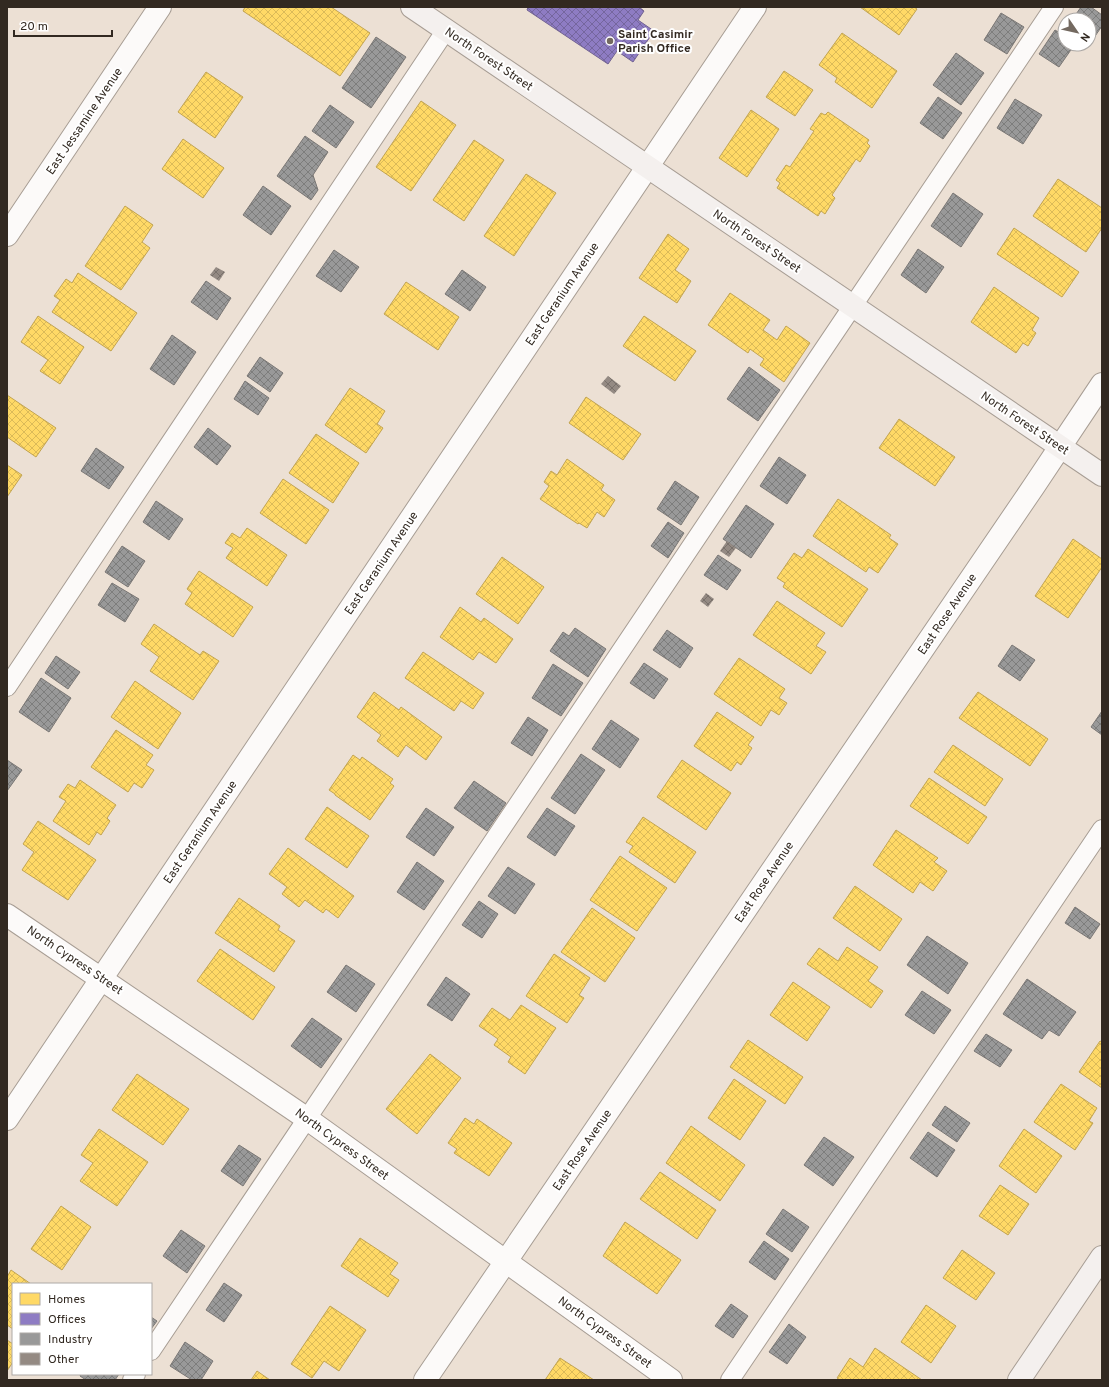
<svg xmlns="http://www.w3.org/2000/svg" width="1109" height="1387" font-family="Overpass,sans-serif">
<style>
.homes{fill:url(#homes-cross-hatch);stroke:#c2a451}
.offices{fill:url(#offices-cross-hatch);stroke:#726392}
.industry{fill:url(#industry-cross-hatch);stroke:#7a7775}
.building{fill:url(#building-cross-hatch)}
.lines{fill:none;stroke-linecap:round;stroke-linejoin:round}
.lane-casing{stroke:#a79d94;stroke-width:20}
.street-casing{stroke:#a79d94;stroke-width:24}
.secondary-casing{stroke:#a79d94;stroke-width:24}
.lane{stroke:#fcfaf9;stroke-width:18}
.street{stroke:#fcfaf9;stroke-width:22}
.secondary{stroke:#f4f0ee;stroke-width:22}
.poi-dot{fill:#736960;stroke:#fff;stroke-width:1.5}
.labels{text-anchor:middle;stroke-width:4;stroke-linejoin:round;paint-order:stroke}
.poi-label{font-size:12px;font-weight:bold;fill:#322921;stroke:#fff;text-anchor:start}
.street-label{font-size:12px;fill:#322921;stroke:#fff}
</style>
<defs>
<pattern id="homes-cross-hatch" width="8" height="8" patternUnits="userSpaceOnUse"><rect width="8" height="8" fill="#ffd966"/><path d="M0 0l8 8M0 8l8-8" fill="none" stroke="#dbba58"/></pattern>
<pattern id="offices-cross-hatch" width="8" height="8" patternUnits="userSpaceOnUse"><rect width="8" height="8" fill="#8e7cc3"/><path d="M0 0l8 8M0 8l8-8" fill="none" stroke="#75669e"/></pattern>
<pattern id="industry-cross-hatch" width="8" height="8" patternUnits="userSpaceOnUse"><rect width="8" height="8" fill="#999"/><path d="M0 0l8 8M0 8l8-8" fill="none" stroke="#7d7d7c"/></pattern>
<pattern id="building-cross-hatch" width="8" height="8" patternUnits="userSpaceOnUse"><rect width="8" height="8" fill="#948a83"/><path d="M0 0l8 8M0 8l8-8" fill="none" stroke="#79716b"/></pattern>
</defs>
<rect width="100%" height="100%" fill="#ece0d4"/>
<g class="homes">
<path d="M245 7H331L370 33 340 76 243 11Z"/>
<path d="M860 7H914L917 9 899 35Z"/>
<path d="M842 33 897 71 872 108 835 82 837 78 819 65Z"/>
<path d="M784 71 813 90 795 116 766 97Z"/>
<path d="M206 72 243 97 215 138 178 112Z"/>
<path d="M421 101 456 125 411 191 376 167Z"/>
<path d="M751 110 779 129 747 177 719 158Z"/>
<path d="M828 112 869 140 867 143 870 146 860 162 856 159 832 195 835 198 825 214 821 211 818 216 777 188 780 183 776 180 786 165 790 167 814 131 810 129 821 113 825 115Z"/>
<path d="M183 139 224 168 203 198 162 169Z"/>
<path d="M474 140 504 160 464 221 433 200Z"/>
<path d="M526 174 556 193 514 256 484 236Z"/>
<path d="M1058 179 1102 208V228L1086 252 1033 216Z"/>
<path d="M125 206 153 225 142 242 150 248 121 290 85 266Z"/>
<path d="M1014 228 1079 272 1062 297 997 254Z"/>
<path d="M668 234 689 249 675 270 691 281 677 303 639 278Z"/>
<path d="M78 273 137 313 111 351 52 312 60 300 54 296 66 279 72 283Z"/>
<path d="M406 282 459 317 438 350 384 314Z"/>
<path d="M994 287 1039 318 1032 330 1036 333 1028 346 1023 343 1016 353 971 322Z"/>
<path d="M730 293 770 320 763 330 777 340 786 326 810 343 784 382 760 365 764 359 750 349 748 353 708 325Z"/>
<path d="M38 316 84 347 60 384 40 371 48 360 21 342Z"/>
<path d="M644 316 696 351 675 381 623 346Z"/>
<path d="M350 388 385 411 377 424 383 428 366 453 325 425Z"/>
<path d="M7 395 56 428 36 457 7 437Z"/>
<path d="M586 397 641 434 623 460 569 423Z"/>
<path d="M899 419 955 457 935 486 879 448Z"/>
<path d="M316 434 359 463 333 503 289 473Z"/>
<path d="M567 459 604 485 601 490 615 500 604 517 597 512 587 528 579 523 578 524 540 499 549 486 544 482 551 471 557 475Z"/>
<path d="M7 465 22 475 7 497Z"/>
<path d="M283 479 329 510 306 544 260 513Z"/>
<path d="M838 499 891 535 889 538 898 544 878 573 869 567 866 572 813 536Z"/>
<path d="M247 528 287 555 267 586 226 558 233 548 225 543 232 533 240 538Z"/>
<path d="M1073 539 1102 559V567L1068 618 1035 596Z"/>
<path d="M808 549 868 589 842 627 783 587 785 583 777 578 794 553 802 558Z"/>
<path d="M502 557 544 587 518 624 476 594Z"/>
<path d="M199 571 253 607 233 637 185 604 192 593 187 589Z"/>
<path d="M777 601 825 633 816 646 826 652 811 674 753 635Z"/>
<path d="M460 607 481 622 484 618 513 639 496 663 479 652 473 660 440 637Z"/>
<path d="M154 624 200 655 203 651 219 661 193 700 150 671 159 657 141 644Z"/>
<path d="M423 652 484 693 473 709 461 701 454 711 405 678Z"/>
<path d="M739 658 785 689 779 698 787 703 779 715 771 710 761 726 714 694Z"/>
<path d="M135 681 181 713 158 749 111 717Z"/>
<path d="M374 692 399 710 401 707 442 737 426 760 406 745 398 757 377 741 381 735 357 717Z"/>
<path d="M978 692 1048 739 1030 766 959 718Z"/>
<path d="M717 712 754 737 748 745 752 748 741 765 737 762 731 771 694 746Z"/>
<path d="M116 730 153 755 146 765 154 770 142 788 134 783 128 792 91 767Z"/>
<path d="M953 745 1003 779 985 806 934 772Z"/>
<path d="M353 755 360 760 362 757 393 779 390 783 394 786 370 820 335 795V794L329 790Z"/>
<path d="M682 760 731 793 706 830 657 797Z"/>
<path d="M929 778 987 817 968 844 910 806Z"/>
<path d="M80 780 116 805 107 818 110 821 101 835 97 832 89 845 53 821 66 801 59 797 68 784 75 788Z"/>
<path d="M327 807 369 836 347 868 305 839Z"/>
<path d="M643 817 696 852 675 883 629 852 633 846 626 842Z"/>
<path d="M38 821 96 860 68 900 22 870 34 852 23 844Z"/>
<path d="M896 830 938 858 934 862 947 871 933 891 920 882 913 893 873 865Z"/>
<path d="M288 848 354 896 338 918 326 909 323 913 305 900 299 907 282 894 287 887 269 874Z"/>
<path d="M620 856 667 888 637 931 590 900Z"/>
<path d="M855 886 902 919 880 951 833 918Z"/>
<path d="M239 898 280 926 278 930 295 941 274 972 215 933Z"/>
<path d="M592 908 635 938 605 982 561 952Z"/>
<path d="M847 947 878 967 868 981 883 991 871 1008 807 964 819 948 838 961Z"/>
<path d="M220 949 275 987 253 1020 197 981Z"/>
<path d="M554 954 590 978 579 995 584 998 567 1023 526 996Z"/>
<path d="M793 982 830 1007 807 1041 770 1015Z"/>
<path d="M521 1005 556 1028 525 1074 508 1062 511 1057 494 1045 498 1039 479 1026 492 1008 510 1020Z"/>
<path d="M748 1040 803 1077 785 1104 730 1067Z"/>
<path d="M1100 1041 1102 1042V1088L1079 1072Z"/>
<path d="M430 1054 461 1078 417 1134 386 1109Z"/>
<path d="M137 1074 189 1109 163 1145 112 1110Z"/>
<path d="M734 1079 766 1101 740 1140 708 1118Z"/>
<path d="M1061 1084 1097 1108 1089 1121 1093 1123 1075 1150 1034 1122Z"/>
<path d="M465 1118 474 1124 477 1119 512 1143 489 1176 454 1153 457 1149 448 1143Z"/>
<path d="M691 1126 745 1165 720 1201 666 1163Z"/>
<path d="M99 1129 148 1162 117 1206 80 1181 93 1163 81 1155Z"/>
<path d="M1024 1129 1062 1156 1036 1193 999 1166Z"/>
<path d="M660 1172 716 1210 697 1239 640 1199Z"/>
<path d="M1000 1185 1029 1204 1008 1235 979 1216Z"/>
<path d="M61 1206 91 1227 62 1270 31 1249Z"/>
<path d="M625 1222 681 1260 657 1294 603 1256Z"/>
<path d="M360 1238 398 1263 390 1274 399 1280 388 1297 341 1266Z"/>
<path d="M962 1250 995 1273 976 1300 943 1278Z"/>
<path d="M11 1270 31 1284H13V1329L7 1325V1277Z"/>
<path d="M926 1305 956 1326 931 1363 901 1342Z"/>
<path d="M330 1306 366 1330 339 1371 324 1361 312 1378 291 1364Z"/>
<path d="M7 1340 13 1344V1362L7 1371Z"/>
<path d="M875 1348 922 1380H840L837 1378 850 1358 863 1367Z"/>
<path d="M560 1358 594 1380H545Z"/>
<path d="M257 1371 270 1380H251Z"/>
</g>
<path class="offices" d="M528 7H639L644 11 638 20 654 31 633 62 617 51 608 64 527 10Z"/>
<g class="industry">
<path d="M1081 7H1091L1102 15V26L1089 45 1088 44H1089V20H1072Z"/>
<path d="M1001 13 1024 27 1007 54 984 40Z"/>
<path d="M1055 30 1065 36V44H1075L1059 67 1039 54Z"/>
<path d="M376 37 406 57 371 108 342 88Z"/>
<path d="M956 53 984 73 961 105 933 85Z"/>
<path d="M938 97 962 113 943 139 920 123Z"/>
<path d="M1015 99 1042 115 1023 144 997 128Z"/>
<path d="M330 105 354 122 336 148 312 131Z"/>
<path d="M305 136 328 152 313 175 318 190 311 200 277 176Z"/>
<path d="M263 186 291 206 271 235 243 215Z"/>
<path d="M953 193 983 214 961 247 931 226Z"/>
<path d="M918 249 944 267 926 293 901 275Z"/>
<path d="M334 250 359 267 341 292 316 276Z"/>
<path d="M462 270 486 287 470 311 445 294Z"/>
<path d="M206 281 231 298 217 320 191 302Z"/>
<path d="M172 335 196 352 174 385 150 369Z"/>
<path d="M260 357 283 373 270 392 247 376Z"/>
<path d="M749 367 780 390 758 421 727 399Z"/>
<path d="M245 381 269 398 258 415 234 399Z"/>
<path d="M208 428 231 446 217 465 194 447Z"/>
<path d="M96 448 124 467 109 489 81 471Z"/>
<path d="M779 457 806 475 787 504 760 486Z"/>
<path d="M675 481 699 497 681 525 657 509Z"/>
<path d="M156 501 183 519 169 540 143 522Z"/>
<path d="M746 505 774 524 751 558 723 539Z"/>
<path d="M668 522 684 533 668 558 651 546Z"/>
<path d="M122 546 145 561 128 587 105 572Z"/>
<path d="M718 555 741 570 727 590 704 575Z"/>
<path d="M112 583 139 599 125 622 98 605Z"/>
<path d="M575 628 606 649 588 677 550 651 563 632 569 636Z"/>
<path d="M667 630 693 648 680 668 653 650Z"/>
<path d="M1012 645 1035 660 1020 681 998 666Z"/>
<path d="M56 656 80 672 68 689 45 673Z"/>
<path d="M644 663 668 679 654 699 630 683Z"/>
<path d="M553 664 583 683 561 716 532 698Z"/>
<path d="M41 678 71 698 49 732 19 712Z"/>
<path d="M1102 711V735L1091 727Z"/>
<path d="M528 717 548 730 532 756 511 743Z"/>
<path d="M611 720 639 739 620 768 592 749Z"/>
<path d="M581 754 605 770 575 814 551 798Z"/>
<path d="M7 760 22 770 7 791Z"/>
<path d="M474 781 506 803 487 831 454 808Z"/>
<path d="M426 808 454 827 434 856 406 837Z"/>
<path d="M547 808 575 826 555 856 527 837Z"/>
<path d="M417 862 444 881 424 910 397 892Z"/>
<path d="M508 867 535 884 515 914 488 896Z"/>
<path d="M479 901 498 914 482 938 462 925Z"/>
<path d="M1075 907 1100 924 1090 939 1065 923Z"/>
<path d="M927 936 968 963 948 994 907 965Z"/>
<path d="M346 965 375 984 356 1012 327 992Z"/>
<path d="M446 977 470 994 452 1021 427 1005Z"/>
<path d="M1027 979 1076 1012 1059 1036 1049 1030 1042 1039 1003 1014Z"/>
<path d="M922 991 951 1010 934 1034 905 1015Z"/>
<path d="M312 1018 342 1039 321 1068 291 1046Z"/>
<path d="M986 1034 1012 1050 1000 1067 974 1051Z"/>
<path d="M945 1106 970 1123 957 1142 932 1125Z"/>
<path d="M928 1132 955 1150 937 1177 910 1158Z"/>
<path d="M824 1137 854 1157 833 1186 804 1165Z"/>
<path d="M239 1145 261 1159 243 1186 221 1171Z"/>
<path d="M783 1209 809 1227 792 1252 766 1234Z"/>
<path d="M181 1230 205 1246 187 1273 163 1256Z"/>
<path d="M764 1241 789 1259 775 1280 749 1262Z"/>
<path d="M224 1283 242 1295 224 1322 206 1310Z"/>
<path d="M731 1304 748 1316 733 1338 715 1326Z"/>
<path d="M151 1317 157 1321 151 1329Z"/>
<path d="M789 1324 806 1337 787 1364 769 1352Z"/>
<path d="M185 1342 213 1361 201 1380H192L170 1366Z"/>
<path d="M81 1374H119L115 1380H86L80 1376Z"/>
</g>
<g class="building">
<path d="M216 267 225 272 219 281 210 275Z"/>
<path d="M608 376 621 386 614 394 601 384Z"/>
<path d="M727 541 736 548 729 557 720 551Z"/>
<path d="M706 593 714 599 708 607 700 601Z"/>
</g>
<g class="lines">
<g class="lane-casing">
<g id="lane">
<path d="M7 687 446 30"/>
<path d="M151 1351C450 902 753 455 1054 7"/>
<path d="M132 1380 136 1374"/>
<path d="M730 1380 1102 829"/>
</g>
</g>
<g class="street-casing">
<g id="street">
<path d="M7 235 160 7"/>
<path d="M7 915 306 1118 671 1380"/>
<path d="M7 1119 755 7"/>
<path d="M425 1380 1034 486 1102 384"/>
</g>
</g>
<g class="secondary-casing">
<g id="secondary">
<path d="M412 7 1102 475"/>
<path d="M1019 1380 1102 1257"/>
</g>
</g>
<use href="#lane" class="lane"/>
<use href="#street" class="street"/>
<use href="#secondary" class="secondary"/>
</g>
<circle class="poi-dot" cx="610" cy="41" r="4"/>
<g class="labels">
<g class="poi-label">
<text x="618" y="38">Saint Casimir<tspan x="618" dy="14">Parish Office</tspan></text>
</g>
<g class="street-label">
<text transform="translate(489 59) rotate(34)" y="4">North Forest Street</text>
<text transform="translate(84 121) rotate(-56)" y="4">East Jessamine Avenue</text>
<text transform="translate(757 241) rotate(34)" y="4">North Forest Street</text>
<text transform="translate(562 294) rotate(-56)" y="4">East Geranium Avenue</text>
<text transform="translate(1025 423) rotate(34)" y="4">North Forest Street</text>
<text transform="translate(381 563) rotate(-56)" y="4">East Geranium Avenue</text>
<text transform="translate(947 614) rotate(-56)" y="4">East Rose Avenue</text>
<text transform="translate(200 832) rotate(-56)" y="4">East Geranium Avenue</text>
<text transform="translate(764 882) rotate(-56)" y="4">East Rose Avenue</text>
<text transform="translate(75 960) rotate(34)" y="4">North Cypress Street</text>
<text transform="translate(342 1144) rotate(36)" y="4">North Cypress Street</text>
<text transform="translate(582 1150) rotate(-56)" y="4">East Rose Avenue</text>
<text transform="translate(605 1332) rotate(36)" y="4">North Cypress Street</text>
</g>
</g>
<rect width="1109" height="1387" fill="none" stroke="#322921" stroke-width="16"/>
<rect x="12" y="1283" width="140" height="92" fill="#ffffff" stroke="#ada9a6"/>
<rect x="20" y="1293" width="20" height="12" fill="#ffd966" stroke="#ada9a6"/>
<text x="48" y="1303" font-size="12" fill="#322921">Homes</text>
<rect x="20" y="1313" width="20" height="12" fill="#8e7cc3" stroke="#ada9a6"/>
<text x="48" y="1323" font-size="12" fill="#322921">Offices</text>
<rect x="20" y="1333" width="20" height="12" fill="#999999" stroke="#ada9a6"/>
<text x="48" y="1343" font-size="12" fill="#322921">Industry</text>
<rect x="20" y="1353" width="20" height="12" fill="#948a83" stroke="#ada9a6"/>
<text x="48" y="1363" font-size="12" fill="#322921">Other</text>
<g transform="translate(1077 32) rotate(124)"><circle r="19" fill="#ffffff" stroke="#ada9a6"/>
<path d="M0-3L7 15L0 10L-7 15Z" fill="#736960"/>
<text y="-6" font-size="11" font-weight="bold" text-anchor="middle" fill="#322921">N</text>
</g>
<path d="M14 30v6h98v-6" fill="none" stroke="#322921" stroke-width="2"/>
<text x="20" y="30" font-size="12" fill="#322921" stroke="#ffffff" stroke-width="3" paint-order="stroke">20 m</text>
</svg>
